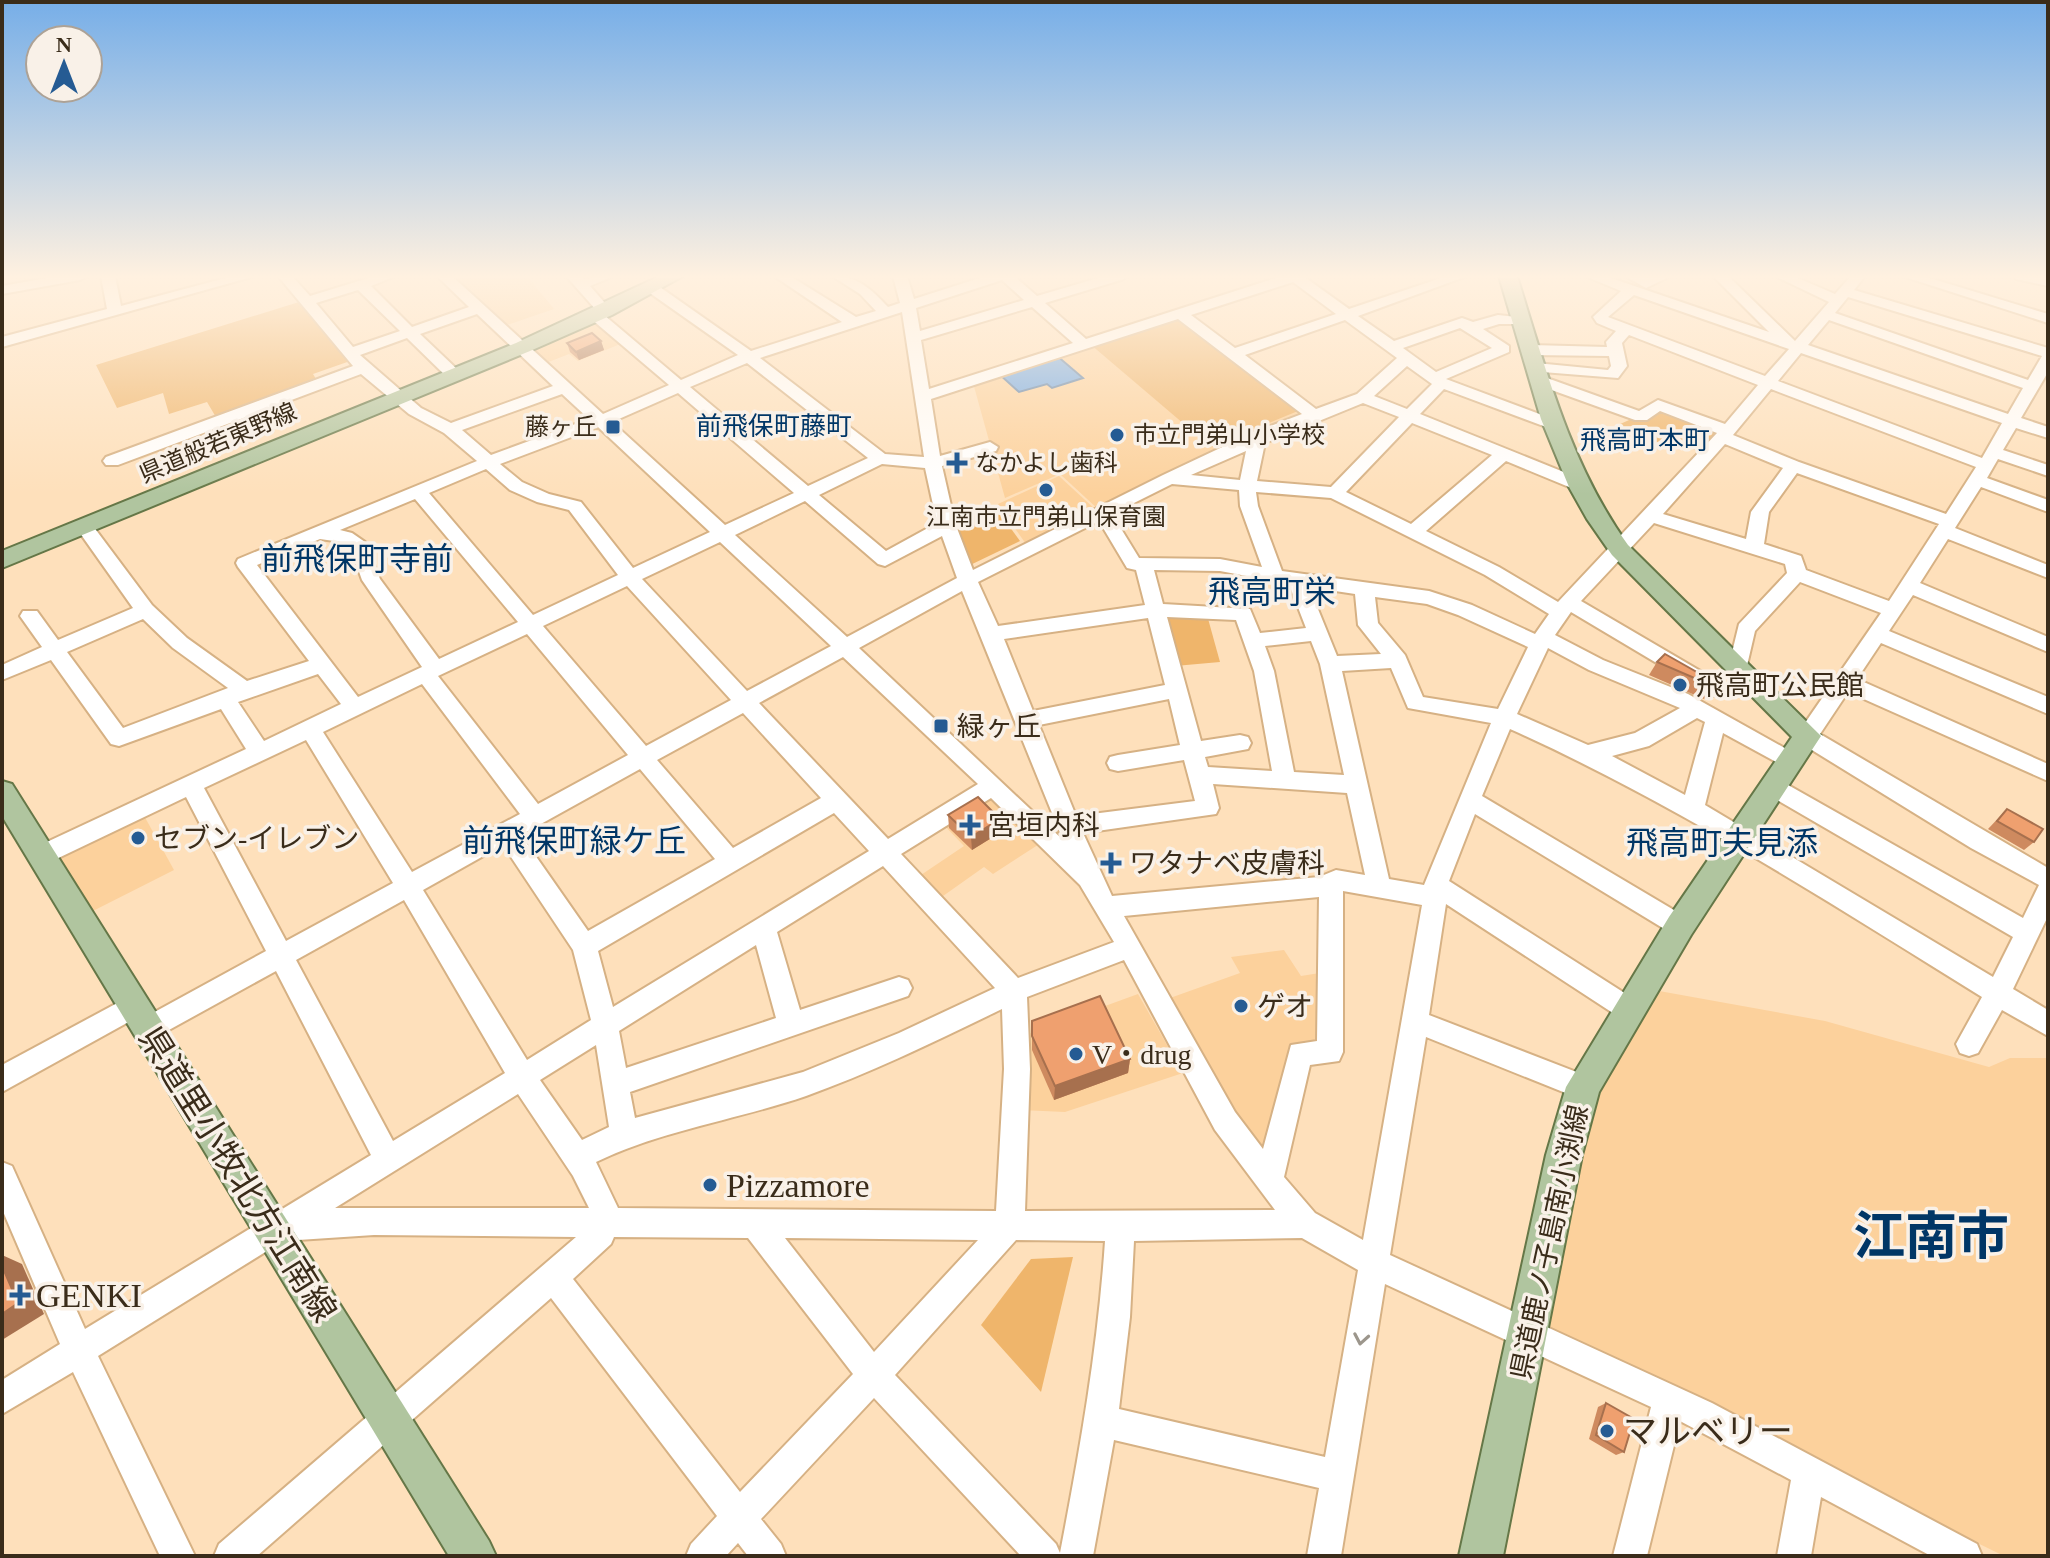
<svg xmlns="http://www.w3.org/2000/svg" width="2050" height="1558" font-family="'Times New Roman','Noto Sans JP',serif">
<style>
.built{fill:#fcd19c}
.green{fill:#efb56b}
.water{fill:#6ba6e7;stroke:#5c81aa;stroke-width:2}
.lines{fill:none;stroke-linecap:round;stroke-linejoin:round}
.minor-casing{stroke:#d6b184;stroke-width:4}
.major-casing{stroke:#657747;stroke-width:4}
.minor{fill:#fff;fill-rule:evenodd}
.major{fill:#b0c59f;fill-rule:evenodd}
.wall{fill:#ce8a5f}
.shaded-wall{fill:#a7704e}
.building{fill:#efa06f;stroke:#a7704e;stroke-width:2}
.oneway{stroke:#9c968c}
.poi-dot{fill:#255b93;stroke:#f9f1e8;stroke-width:3}
.labels{text-anchor:middle;stroke-width:7;stroke-linejoin:round;paint-order:stroke}
.far-poi-label{font-size:24px;fill:#3a2c1a;stroke:#f9f1e8;text-anchor:start}
.far-street-label{font-size:24px;fill:#3a2c1a;stroke:#f9f1e8}
.far-quarter-label{font-size:26px;fill:#003666;stroke:#f9f1e8}
.poi-label{font-size:28px;fill:#3a2c1a;stroke:#f9f1e8;text-anchor:start}
.street-label{font-size:28px;fill:#3a2c1a;stroke:#f9f1e8}
.quarter-label{font-size:32px;fill:#003666;stroke:#f9f1e8}
.near-street-label{font-size:34px;fill:#3a2c1a;stroke:#f9f1e8}
.near-poi-label{font-size:34px;fill:#3a2c1a;stroke:#f9f1e8;text-anchor:start}
.near-town-label{font-size:52px;font-weight:bold;fill:#003666;stroke:#f9f1e8}
</style>
<rect width="100%" height="100%" fill="#fee0bb"/>
<g class="built">
<path d="M462 276H527L554 309 507 325 455 278Z"/>
<path d="M1178 315 1307 414 1099 510 1060 474 1005 498 973 383Z"/>
<path d="M594 318 623 343 578 361 569 354 546 363 529 347Z"/>
<path d="M1059 476 1097 511 1028 547 998 504Z"/>
<path d="M992 789 1044 841 993 874 984 867 936 901 915 879 964 846 941 822Z"/>
<path d="M142 812 174 870 83 916 53 854Z"/>
<path d="M1284 950 1301 976 1326 972 1325 1048 1296 1050 1267 1173 1170 998 1240 973 1231 957Z"/>
<path d="M1648 989 1825 1021 1989 1067 2010 1058H2048V1556H2004L1538 1328 1590 1090Z"/>
<path d="M1138 994 1183 1073 1065 1112 1021 1110 1020 1037Z"/>
</g>
<g class="green">
<path d="M299 302 334 344 353 360 313 374 319 384 220 424 207 402 169 414 163 393 117 408 96 365Z"/>
<path d="M1175 316 1298 411 1211 447 1090 344Z"/>
<path d="M1658 407 1725 430 1705 454 1674 442 1667 447 1618 425Z"/>
<path d="M996 508 1020 541 964 568 947 525Z"/>
<path d="M1160 613 1207 615 1220 662 1175 666Z"/>
<path d="M1073 1257 1041 1392 981 1325 1031 1259Z"/>
</g>
<path class="water" d="M1056 355 1083 378 1052 388 1047 384 1019 392 999 374Z"/>
<g class="lines">
<g class="minor-casing">
<g id="minor">
<path d="M58 276H87L80 280 2 294V286Z"/>
<path d="M101 276H115L121 306 233 276H255L2 347V337L107 309Z"/>
<path d="M278 276H292L310 296 375 276H396L371 286 412 327 469 307 437 276H452L603 414 669 385 590 318V312L597 311 566 276H581L583 279 614 276 590 286 612 311 604 315 681 380 738 355 647 291V285H657L751 351 842 322 774 276H790L856 317 876 311 860 294 832 276C858 276 871 289 888 307L900 303 893 276H907L914 299 986 276H1014L1037 296 1105 276H1126L1124 279 1045 303 1086 339 1282 276H1303L1349 309 1447 276H1467L1358 316 1394 341 1462 318 1473 322 1498 315 1527 318V324H1499L1483 329 1509 346V352L1446 379 1558 421 1560 424 1558 427H1546L1444 389 1420 414 1581 479 1584 483 1581 487H1569L1506 461 1426 531 1499 567 1558 602 1717 433 1660 411 1647 420H1635L1535 384V378H1547L1639 411 1658 400 1725 424 1758 385 1629 335 1622 343 1627 366 1618 378 1530 371V365L1536 363 1608 370 1611 366 1609 356 1531 355 1523 350 1531 345 1607 347 1606 342 1616 331 1597 323 1593 317 1621 291 1585 276H1605L1769 332 1713 276H1728L1795 341 1829 302 1775 276H1793L1835 294 1851 276H1865L1854 290 2048 348V372L2021 418 2048 427V438L2016 428 2003 450 2048 465V476L1998 459 1987 478 2048 500V512L1981 487 1955 528 2048 565V578L1948 539 1920 583 2048 637V652L1913 595 1889 631 2048 697V714L1881 643 1857 679 2048 764V781L1848 692 1820 734 2048 868V916L2013 989 2048 1010V1036L2002 1010 1978 1053 1969 1056 1960 1053 1956 1044 1982 997C1827 901 1677 804 1510 729L1482 796 1689 919 1692 926 1689 933 1680 936 1671 933 1475 814 1449 881 1637 1001 1641 1009 1637 1017 1628 1021 1619 1017 1446 904 1429 1015 1592 1078 1596 1087 1592 1096 1583 1100 1426 1037 1390 1255 1712 1403 1977 1544 1982 1556H1931L1821 1497 1811 1556H1777L1791 1480 1680 1421 1647 1556H1613L1651 1407 1385 1284 1341 1556H1307L1319 1488 1114 1440 1093 1556H1021L874 1398 761 1519 781 1544 786 1556H748L738 1543 726 1556H686L691 1544 717 1516 551 1298 257 1556H214L219 1544 576 1237 374 1235 283 1241 98 1356 195 1556H160L73 1372 2 1414V1380L60 1344 2 1209V1162L12 1166 85 1329 371 1155 276 971 158 1036 149 1040 140 1036 136 1028 140 1020 266 951 186 797 50 862 42 864 34 862 30 855 34 848 246 749 221 709 119 746 111 744 51 660 2 680V665L42 647 20 616 23 611H37L58 640 133 608 75 526 84 520 90 522 152 605 187 638 247 681 309 661 238 567 236 563 238 559 477 461 444 433 409 414 361 374 118 465H106L103 461 106 457 353 366ZM1002 280 1024 300 920 331 916 308ZM1293 282 1336 314 1235 348 1191 315ZM358 290 400 331 353 347 316 303ZM1634 295 1789 349 1765 376 1608 317ZM1848 297 2042 356 2028 380 1835 313ZM1032 307 1073 343 929 389 921 340ZM902 312 924 457 885 454 760 358ZM477 314 553 386 451 423 421 408 360 355 407 338 448 378H460V372L420 334ZM1178 319 1302 414 1252 433 1163 475 973 570 955 523 942 466 996 451 998 447 990 442 940 456 931 399ZM1345 320 1397 358 1357 394 1316 409 1245 355ZM1829 320 2023 388 2008 414 1808 345ZM1460 328 1492 348 1436 372 1403 348ZM1801 353 2002 423 1982 458 1778 381ZM747 363 868 458 808 486 690 387ZM1407 366 1432 384 1407 409 1374 396ZM1771 389 1976 467 1946 514 1799 462 1733 435ZM678 393 794 493 725 525 612 422ZM562 394 589 419 491 455 462 430ZM1363 403 1399 417 1331 487 1257 481 1265 443ZM1412 423 1492 455 1411 524 1346 492ZM598 427 710 532 633 568 581 502 549 494 522 482 500 464ZM1725 444 1783 468 1751 512 1746 539 1663 514ZM1246 451 1240 480 1191 475ZM882 464 925 468 937 523 886 551 819 495ZM486 469 510 490 537 502 569 510 618 575 533 615 429 493ZM1797 473 1939 524 1889 601 1806 570 1801 556 1764 544 1769 512ZM1172 484 1239 490 1240 506 1262 567 1220 559 1139 558 1112 514ZM1256 492 1331 498 1485 575 1549 614 1535 634 1472 605 1429 591 1282 571 1258 506ZM415 499 518 622 439 659 380 579 365 542 352 533 340 530ZM805 501 878 564 885 566 942 536 957 578 847 637 735 535ZM1099 521 1127 568 1136 570 1145 605 998 626 978 582ZM1654 523 1785 564 1787 573 1739 624 1728 669 1731 674H1745L1755 631 1800 582 1881 613 1796 736 1799 742 1971 848 2039 885 2023 918 1781 781 1773 778 1765 781 1762 787 1765 793 2013 937 1993 977 1705 805 1723 733 1789 769 1797 767 1800 761 1797 755 1688 694 1603 660 1555 635 1571 612 1712 696H1726L1729 691 1726 686 1581 601ZM320 539 341 542 351 549 362 580 422 667 358 697 257 565ZM720 542 831 646 747 691 642 579ZM1154 570 1220 571 1289 584 1306 628 1260 633 1250 609 1163 604ZM627 586 731 700 646 746 543 626ZM1309 587 1355 594 1358 625 1381 654 1337 656ZM962 591 1063 840 859 648ZM1375 597 1427 604 1458 615 1528 647 1498 709 1423 697 1405 655 1378 623ZM1167 617 1236 620 1254 671 1272 771 1208 767 1205 757 1248 749 1251 743 1248 737 1240 735 1201 741ZM1148 618 1165 685 1033 711 1004 639ZM143 619 173 648 228 688 123 728 67 652ZM527 634 628 755 538 804 438 676ZM1311 641 1320 664 1344 775 1294 772 1274 671 1265 646ZM1548 648 1589 670 1680 708 1635 733 1588 745 1517 714ZM843 657 978 784 888 839 759 703ZM1391 668 1408 708 1491 723 1424 885 1389 879 1342 671ZM318 674 341 704 264 741 238 702ZM422 684 520 814 412 872 323 732ZM1169 699 1180 745 1118 755 1110 757 1107 763 1110 769 1118 771 1184 760 1195 801 1076 816 1039 725ZM743 713 821 798 733 848 657 760ZM1697 718 1705 722 1685 795 1612 756 1649 746ZM306 740 393 883 286 941 204 788ZM640 769 715 859 588 931 521 835ZM1213 784 1347 793 1365 875 1336 870 1319 877 1112 896 1083 833 1216 814 1219 808ZM991 798 1080 885 1114 942 1018 978 901 854ZM834 813 869 851 613 1007 598 951ZM503 845 573 950 591 1020 527 1060 423 890ZM883 866 995 988 899 1033 803 1072 635 1118 630 1092 908 996 912 988 908 980 899 977 800 1010 777 932ZM1343 891 1422 905 1363 1240 1315 1213 1284 1177 1310 1065 1339 1061 1343 1052ZM1319 897 1317 1041 1291 1045 1263 1149 1235 1112 1124 916ZM404 900 505 1073 393 1141 296 960ZM756 945 776 1018 626 1068 619 1031ZM1124 960 1215 1130 1275 1210 1025 1211 1030 1069 1027 997ZM1002 1009 1004 1069 996 1211 618 1208 596 1162C662 1130 736 1120 806 1096 873 1072 938 1040 1002 1009ZM596 1045 609 1127 582 1140 540 1080ZM518 1094 573 1176 589 1208H335ZM614 1237 748 1238 853 1374 740 1492 573 1279 611 1244ZM785 1238 978 1240 874 1352ZM1302 1238 1358 1270 1325 1457 1119 1409 1130 1317 1134 1241ZM1016 1240 1105 1241C1098 1347 1080 1449 1060 1553L1056 1544 895 1375Z"/>
<path d="M1625 276 1647 278 1671 276 1646 288Z"/>
<path d="M1902 276H1923L2048 314V323Z"/>
<path d="M2014 276 2048 278V286L2016 279Z"/>
<path d="M134 994 143 998 147 1006 143 1014 2 1092V1065Z"/>
</g>
</g>
<g class="major-casing">
<g id="major">
<path d="M660 276H683L612 315 530 351 2 568V551L516 343Z"/>
<path d="M1499 276H1517C1546 370 1570 464 1628 545L1821 736 1691 935 1599 1092 1582 1155 1503 1556H1459L1546 1155 1566 1087 1669 917 1792 737 1612 555 1587 519 1569 487 1541 419Z"/>
<path d="M2 781 12 784 489 1541 496 1556H449L2 816Z"/>
</g>
</g>
<use href="#minor" class="minor"/>
<use href="#major" class="major"/>
</g>
<g class="wall">
<path d="M601 341 604 350 579 360 570 352 567 343Z"/>
<path d="M1657 662 1716 683 1704 699 1649 675Z"/>
<path d="M2007 809 2034 842 2024 850 1988 829Z"/>
<path d="M948 815 1001 832 972 850 949 828Z"/>
<path d="M1032 1021 1130 1059 1128 1073 1054 1100 1032 1050Z"/>
<path d="M1606 1403 1624 1452 1616 1455 1589 1439 1598 1407Z"/>
</g>
<g class="shaded-wall">
<path d="M601 341 604 350 579 360 576 352Z"/>
<path d="M1000 819 1001 832 972 850 971 837Z"/>
<path d="M1130 1059 1128 1073 1054 1100 1055 1086Z"/>
<path d="M2 1255 22 1264 44 1314 2 1340Z"/>
</g>
<g class="building">
<path d="M592 333 601 341 576 352 567 343Z"/>
<path d="M1665 654 1716 683 1713 686 1657 662Z"/>
<path d="M978 797 1000 819 971 837 948 815Z"/>
<path d="M2007 809 2043 829 2034 842 1997 821Z"/>
<path d="M1100 996 1130 1059 1055 1086 1032 1036V1021Z"/>
<path d="M2 1266 18 1303 2 1314Z"/>
<path d="M1606 1403 1634 1419 1624 1452 1596 1435Z"/>
</g>
<defs><path id="oneway-chevron" d="M-2-3.5L2.5 0L-2 3.5" fill="none" stroke-width="1.6" stroke-linecap="round" stroke-linejoin="round" transform="scale(2)"/></defs>
<use class="oneway" href="#oneway-chevron" transform="translate(1361 1339) rotate(100)"/>
<linearGradient id="sky" x2="0" y2="1"><stop stop-color="#76aee8"/><stop offset="0.56" stop-color="#fff1e0"/><stop offset="1" stop-color="#fff1e0" stop-opacity="0"/></linearGradient>
<rect width="2050" height="494" fill="url(#sky)"/>
<g class="poi-dot">
<rect x="605" y="419" width="16" height="16" rx="4"/>
<circle cx="1117" cy="435" r="8"/>
<path d="M953 451h8v8h8v8h-8v8h-8v-8h-8v-8h8z"/>
<circle cx="1046" cy="490" r="8"/>
<circle cx="1680" cy="685" r="8"/>
<rect x="933" y="718" width="16" height="16" rx="4"/>
<path d="M966 813h8v8h8v8h-8v8h-8v-8h-8v-8h8z"/>
<circle cx="138" cy="838" r="8"/>
<path d="M1107 851h8v8h8v8h-8v8h-8v-8h-8v-8h8z"/>
<circle cx="1241" cy="1006" r="8"/>
<circle cx="1076" cy="1054" r="8"/>
<circle cx="710" cy="1185" r="8"/>
<path d="M16 1283h8v8h8v8h-8v8h-8v-8h-8v-8h8z"/>
<circle cx="1607" cy="1431" r="8"/>
</g>
<g class="labels">
<g class="far-poi-label">
<text x="597" y="435" text-anchor="end">藤ヶ丘</text>
<text x="1133" y="443">市立門弟山小学校</text>
<text x="975" y="471">なかよし歯科</text>
<text x="1046" y="525" text-anchor="middle">江南市立門弟山保育園</text>
</g>
<g class="far-street-label">
<text transform="translate(218 443) rotate(-23)" y="8">県道般若東野線</text>
</g>
<g class="far-quarter-label">
<text x="774" y="435">前飛保町藤町</text>
<text x="1645" y="449">飛高町本町</text>
</g>
<g class="poi-label">
<text x="1696" y="695">飛高町公民館</text>
<text x="957" y="736">緑ヶ丘</text>
<text x="988" y="835">宮垣内科</text>
<text x="154" y="848">セブン-イレブン</text>
<text x="1129" y="873">ワタナベ皮膚科</text>
<text x="1257" y="1016">ゲオ</text>
<text x="1092" y="1064">V・drug</text>
</g>
<g class="street-label">
<text transform="translate(1549 1242) rotate(-78)" y="10">県道鹿ノ子島南小渕線</text>
</g>
<g class="quarter-label">
<text x="357" y="570">前飛保町寺前</text>
<text x="1272" y="603">飛高町栄</text>
<text x="574" y="852">前飛保町緑ケ丘</text>
<text x="1722" y="854">飛高町夫見添</text>
</g>
<g class="near-street-label">
<text transform="translate(238 1174) rotate(58)" y="12">県道里小牧北方江南線</text>
</g>
<g class="near-poi-label">
<text x="726" y="1197">Pizzamore</text>
<text x="36" y="1307">GENKI</text>
<text x="1623" y="1443">マルベリー</text>
</g>
<g class="near-town-label">
<text x="1931" y="1254">江南市</text>
</g>
</g>
<rect width="2050" height="1558" fill="none" stroke="#3a2c1a" stroke-width="8"/>
<g transform="translate(64 64)"><circle r="38" fill="#f9f1e8" stroke="#ada296" stroke-width="2"/>
<path d="M0-6L14 30L0 20L-14 30Z" fill="#255b93"/>
<text y="-12" font-size="22" font-weight="bold" text-anchor="middle" fill="#3a2c1a">N</text>
</g>
</svg>
